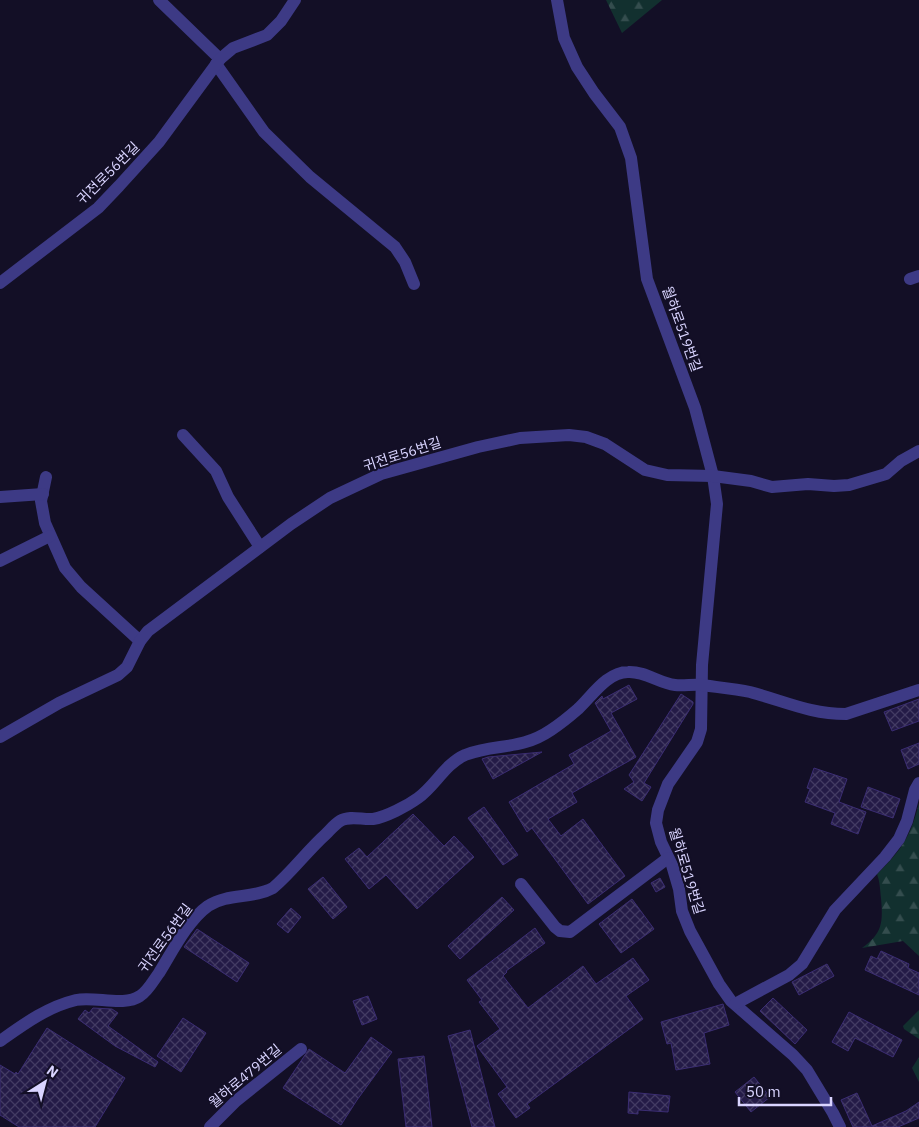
<svg xmlns="http://www.w3.org/2000/svg" width="919" height="1127" font-family="'IBM Plex Sans','Noto Sans KR',sans-serif">
<style>
.forest{fill:url(#forest-firs)}
.building{fill:url(#building-cross-hatch);stroke:#3b2d73}
.lines{fill:none;stroke-linecap:round;stroke-linejoin:round}
.minor{stroke:#3d3a85;stroke-width:12}
.labels{text-anchor:middle;stroke-width:4;stroke-linejoin:round;paint-order:stroke}
.street-label{font-size:14px;fill:#d9d4ff;stroke:#130f26}
</style>
<defs>
<pattern id="forest-firs" width="22" height="20" patternUnits="userSpaceOnUse" patternTransform="scale(1.25)"><rect width="22" height="20" fill="#12302f"/><path d="M5 1l3.5 6h-7zM16 11l3.5 6h-7z" fill="#344d4e"/></pattern>
<pattern id="building-cross-hatch" width="8" height="8" patternUnits="userSpaceOnUse" patternTransform="scale(1.25)"><rect width="8" height="8" fill="#241b47"/><path d="M0 0l8 8M0 8l8-8" fill="none" stroke="#433b63"/></pattern>
</defs>
<rect width="100%" height="100%" fill="#130f26"/>
<g class="forest">
<path d="M606 0H662L622 33Z"/>
<path d="M919 803V956L903 941 862 948C883 933 883 922 881 898 880 889 880 882 877 874 901 851 911 836 919 803Z"/>
<path d="M919 1010V1039L904 1029 903 1026Z"/>
<path d="M919 1057V1082L912 1068Z"/>
</g>
<g class="building">
<path d="M629 685 637 699 611 713 636 757 572 793 577 802 548 819 561 836 583 819 625 876 588 904 532 828 527 832 509 802 574 764 569 755 611 731 595 703 602 696 603 699Z"/>
<path d="M681 694 693 702V704L644 783 651 787 642 801 624 789 634 782 629 775Z"/>
<path d="M919 699V721L892 731 884 712Z"/>
<path d="M919 743V764L908 769 901 750Z"/>
<path d="M542 752 493 779 482 759 488 757Z"/>
<path d="M814 768 847 779 839 802 866 812 858 834 831 824 835 813 805 802 810 789 807 788Z"/>
<path d="M868 787 900 799 893 818 861 807Z"/>
<path d="M484 807 518 855 503 865 468 818Z"/>
<path d="M413 814 444 846 454 836 474 857 417 909 386 875 369 889 345 859 359 848 367 857Z"/>
<path d="M323 877 347 907 333 919 308 889Z"/>
<path d="M660 878 665 887 656 892 651 883Z"/>
<path d="M502 897 514 910 460 959 448 946Z"/>
<path d="M632 899 654 929 621 953 599 924Z"/>
<path d="M291 908 301 917 288 933 277 924Z"/>
<path d="M535 928 545 943 506 971 507 972 503 976 528 1008 583 966 596 984 633 958 649 980 626 996 643 1019 527 1104 530 1108 516 1118 498 1094 507 1087 477 1046 500 1029 479 1002 482 1000 467 980Z"/>
<path d="M197 929 249 963 237 982 184 947Z"/>
<path d="M881 951 909 964 908 968 919 973V995L865 970 871 956 877 959Z"/>
<path d="M827 964 834 976 799 995 792 982Z"/>
<path d="M368 996 377 1019 362 1025 353 1001Z"/>
<path d="M773 998 807 1030 795 1044 760 1011Z"/>
<path d="M723 1004 729 1025 704 1033 710 1064 676 1070 671 1043 667 1044 661 1022Z"/>
<path d="M93 1008 112 1009 118 1013 108 1026 158 1062 155 1067 115 1046 78 1019 85 1010 89 1013Z"/>
<path d="M849 1012 902 1040 893 1057 855 1038 848 1051 832 1042Z"/>
<path d="M183 1018 206 1033 181 1072 157 1056Z"/>
<path d="M47 1028 125 1078 95 1127H19L0 1115V1065L15 1074 16 1072 18 1074Z"/>
<path d="M470 1030 477 1057 495 1127H472L448 1036Z"/>
<path d="M371 1037 392 1052 357 1100 341 1125 283 1088 309 1049 345 1073Z"/>
<path d="M424 1056 432 1127H406L398 1059Z"/>
<path d="M754 1077 770 1097 751 1112 735 1092Z"/>
<path d="M629 1092 670 1096 668 1112 638 1110V1114L628 1113Z"/>
<path d="M857 1093 872 1126 906 1111 919 1102V1118L898 1127H853L841 1100Z"/>
</g>
<g class="lines">
<g class="minor">
<path d="M159 0 220 59"/>
<path d="M557 0 564 38 577 67 594 93 620 127 631 158 647 279 695 408 713 476 717 504 702 665 701 729 697 742 668 784 658 810 656 823 661 842 672 865 679 889 682 911 690 931 719 984 731 1001 793 1055 807 1070 833 1113 840 1127"/>
<path d="M216 64 264 132 310 177 395 247 405 262 414 284"/>
<path d="M910 279 919 276"/>
<path d="M0 283 98 208 119 186 159 142 220 59 233 48 267 35 281 21 295 0"/>
<path d="M183 435 216 471 228 497 260 547"/>
<path d="M46 477 41 501 45 523 65 568 81 587 140 641"/>
<path d="M0 497 43 494"/>
<path d="M0 561 50 536"/>
<path d="M0 737 59 703 118 675 127 667 140 641 148 631 291 524 330 498 381 474 478 447 520 438 569 435 586 437 605 444 645 470 667 475 713 476 751 481 772 487 808 484 834 486 849 485 886 474 901 461 919 451"/>
<path d="M521 884 555 927 560 931 570 932 668 858"/>
<path d="M735 1004 789 975 802 964 835 910 885 857 899 839 907 821 915 790 919 783"/>
<path d="M0 1041C24 1024 47 1007 76 1000 95 996 124 1007 140 996 148 991 153 981 159 973 172 952 188 920 208 906 228 893 253 899 273 888 292 872 307 851 326 834 330 830 335 824 340 821 350 815 362 820 373 819 386 817 407 806 418 798 435 786 445 764 465 755 496 743 520 751 551 730 560 724 570 716 578 709 592 696 607 672 628 672 645 671 659 683 675 685 684 686 693 684 702 685 716 687 736 689 750 692 784 701 810 714 846 714L919 690"/>
<path d="M210 1127 236 1101 301 1049"/>
</g>
</g>
<g class="labels">
<g class="street-label">
<text transform="translate(108 173) rotate(-45)" y="5">귀전로56번길</text>
<text transform="translate(682 329) rotate(70)" y="5">월하로519번길</text>
<text transform="translate(402 454) rotate(-18)" y="5">귀전로56번길</text>
<text transform="translate(687 871) rotate(73)" y="5">월하로519번길</text>
<text transform="translate(165 938) rotate(-54)" y="5">귀전로56번길</text>
<text transform="translate(245 1076) rotate(-40)" y="5">월하로479번길</text>
</g>
</g>
<g transform="translate(45 1082) rotate(36)" stroke="#130f26" stroke-width="4" paint-order="stroke">
<path d="M0-4L9 19L0 12L-9 19Z" fill="#d9d4ff"/>
<text y="-8" font-size="14" font-weight="bold" text-anchor="middle" fill="#d9d4ff">N</text>
</g>
<path d="M739 1097v8h92v-8" fill="none" stroke="#d9d4ff" stroke-width="2.5"/>
<text x="746" y="1097" font-size="15" fill="#d9d4ff" stroke="#130f26" stroke-width="4" paint-order="stroke">50 m</text>
</svg>
